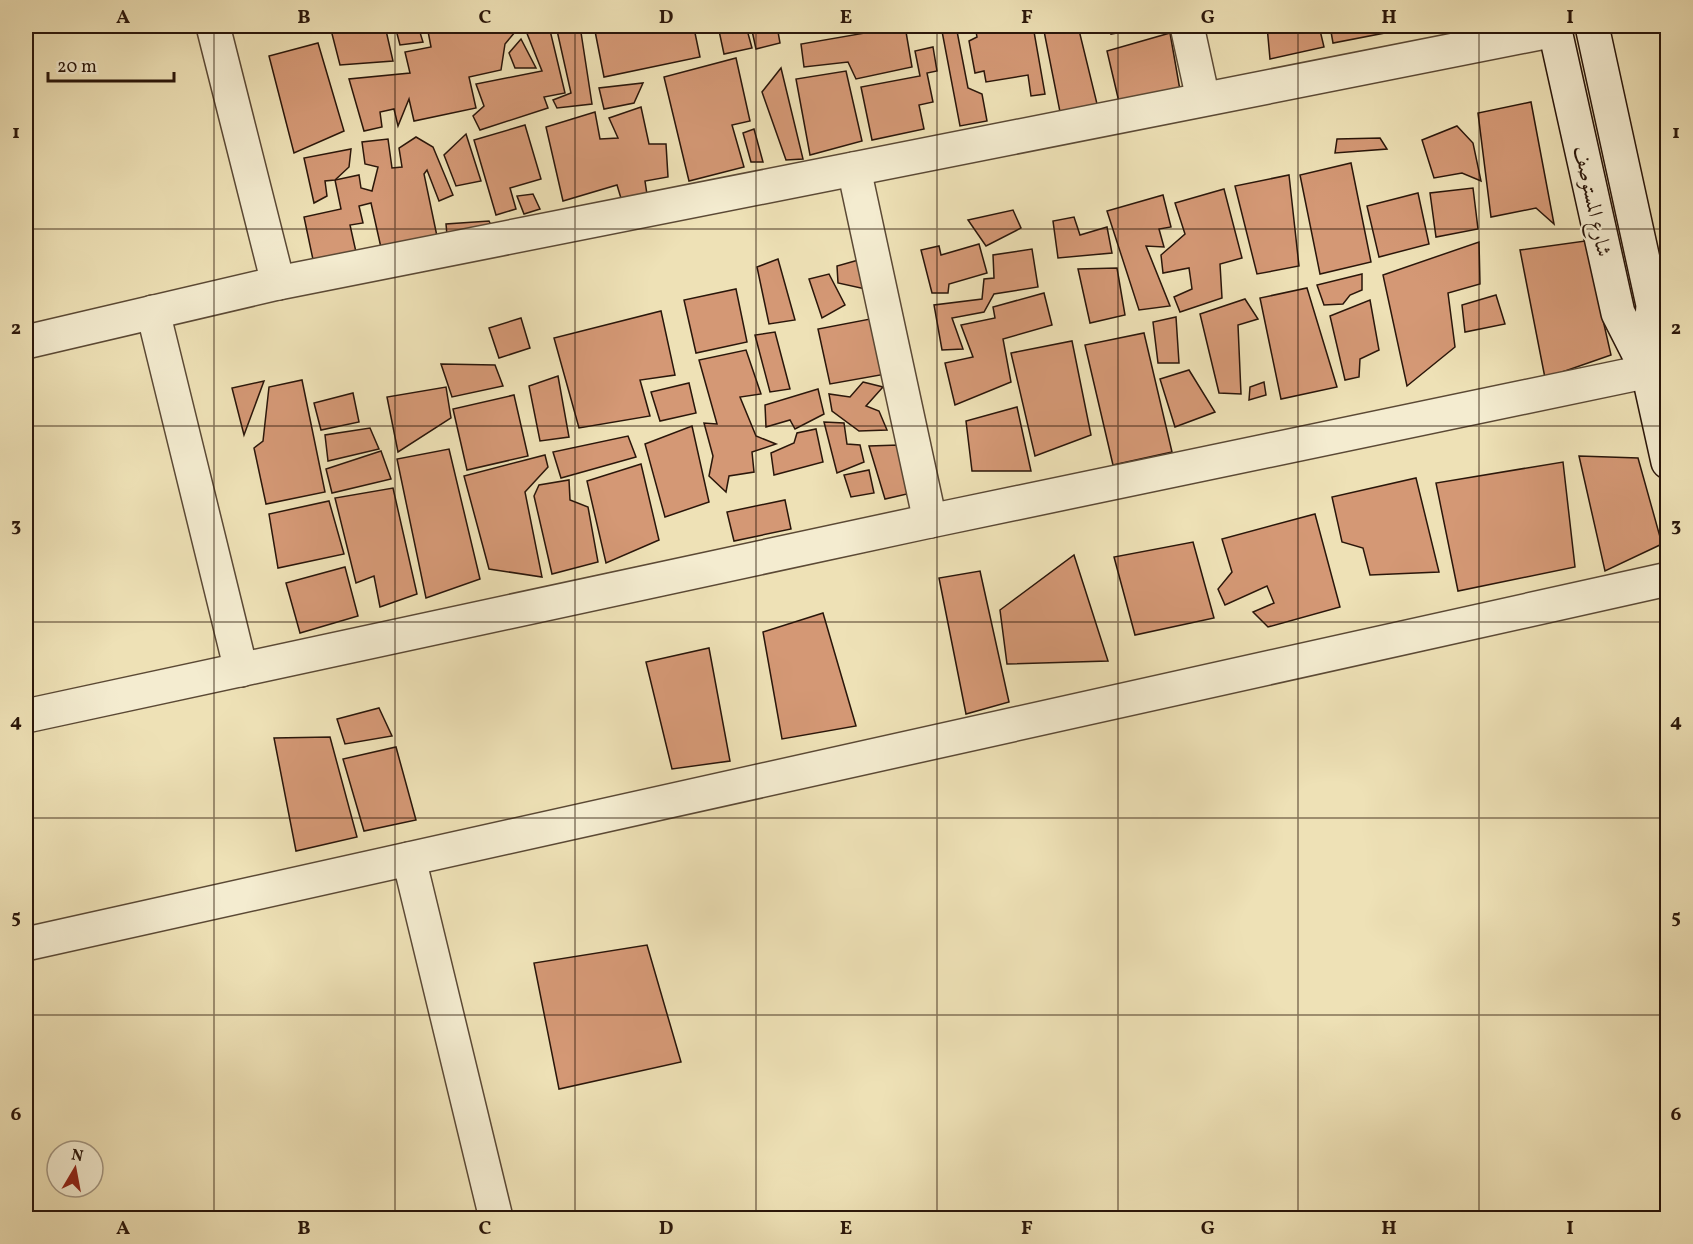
<svg xmlns="http://www.w3.org/2000/svg" width="1693" height="1244" font-family="Vollkorn,Amiri,serif">
<style>
.building{fill:#d49875;stroke:#2a160a;stroke-width:1.5}
.lines{fill:none;stroke-linecap:round;stroke-linejoin:round}
.street-casing{stroke:#5b4935;stroke-width:36}
.secondary-casing{stroke:#2a160a;stroke-width:36}
.street{stroke:#f4ecd0;stroke-width:33}
.secondary{stroke:#f4ecd0;stroke-width:33}
.grid{fill:none;stroke:#2a160a;stroke-width:1.5;stroke-opacity:0.55}
.labels{text-anchor:middle;stroke-width:4.5;stroke-linejoin:round;paint-order:stroke}
.street-label{font-size:21px;fill:#2a160a;stroke:#f4ecd0}
.neatline{fill:none;stroke:#2a160a;stroke-width:2}
.grid-label{font-size:20px;text-anchor:middle;font-weight:bold;fill:#2a160a}
</style>
<rect width="100%" height="100%" fill="#eee1b6"/>
<filter id="stains"><feTurbulence type="fractalNoise" baseFrequency=".00333" numOctaves="4"/><feColorMatrix values="0 0 0 0 .2 0 0 0 0 .09 0 0 0 0 .02 0 0 0 .5 -.17"/></filter>
<radialGradient id="worn" r=".72"><stop offset=".6" stop-color="#630" stop-opacity="0"/><stop offset="1" stop-color="#630" stop-opacity=".3"/></radialGradient>
<g class="building">
<path d="M330 26H385L393 61 340 65Z"/>
<path d="M395 26H418L423 42 400 45Z"/>
<path d="M427 26H514L515 32 505 44 501 70 469 77 476 108 414 121 409 99 398 126 394 109 380 112 382 127 364 131 349 79 410 73 405 52 431 47Z"/>
<path d="M524 26H549L565 93 544 97 548 108 480 130 473 116 484 106 476 84 542 71Z"/>
<path d="M556 26H580L592 104 557 108 553 100 571 93Z"/>
<path d="M594 26H708L709 30 695 33 700 57 604 77Z"/>
<path d="M718 26H746L752 48 724 54Z"/>
<path d="M751 26H777L780 43 756 49Z"/>
<path d="M905 26 912 67 856 79 848 62 804 67 801 44Z"/>
<path d="M941 26H956L968 88 982 94 987 121 960 126Z"/>
<path d="M975 26H1033L1045 94 1031 96 1028 75 986 82 984 71 975 73 969 41 977 37Z"/>
<path d="M1043 26H1078L1099 112 1061 117Z"/>
<path d="M1110 26H1154L1111 34Z"/>
<path d="M1267 26H1319L1324 47 1270 59Z"/>
<path d="M1330 26H1421L1333 43Z"/>
<path d="M1170 33 1180 90 1119 102 1107 51Z"/>
<path d="M521 39 536 68H515L509 53Z"/>
<path d="M318 43 344 131 294 153 269 56Z"/>
<path d="M933 47 937 71 927 73 933 102 919 105 924 129 872 140 861 87 920 76 915 51Z"/>
<path d="M736 58 750 121 732 125 744 167 689 181 664 77Z"/>
<path d="M781 68 803 159 786 160 762 92Z"/>
<path d="M846 71 862 141 810 155 796 79Z"/>
<path d="M643 83 634 103 604 109 599 88Z"/>
<path d="M1531 102 1554 224 1536 208 1491 217 1478 113Z"/>
<path d="M641 107 649 144H666L668 177 645 181 648 201 623 205 617 185 563 201 546 127 595 112 600 139 618 138 609 118Z"/>
<path d="M525 125 541 179 510 188 516 209 496 215 474 140Z"/>
<path d="M1457 126 1473 143 1481 181 1462 173 1434 178 1422 140Z"/>
<path d="M754 129 763 162H751L743 133Z"/>
<path d="M466 134 481 181 456 186 444 155Z"/>
<path d="M416 137 433 147 453 195 439 201 427 170 424 174 438 241 382 252 371 203 359 206 363 223 350 225 358 261 315 269 304 217 341 209 335 180 359 175 361 188 372 191 378 167 365 164 362 142 388 139 392 168 402 167 399 148Z"/>
<path d="M1380 138 1387 149 1335 153 1337 139Z"/>
<path d="M351 149 349 167 335 180 325 181 327 196 314 203 304 158Z"/>
<path d="M1351 163 1371 262 1320 274 1300 175Z"/>
<path d="M1289 175 1299 266 1257 274 1235 186Z"/>
<path d="M1473 188 1478 229 1436 237 1430 193Z"/>
<path d="M1224 189 1242 258 1220 264 1222 298 1180 312 1174 297 1192 289 1189 268 1163 273 1161 255 1185 234 1175 203Z"/>
<path d="M1418 193 1429 244 1379 257 1367 206Z"/>
<path d="M533 194 540 209 524 214 517 196Z"/>
<path d="M1163 195 1171 227 1159 229 1164 247 1146 246 1170 306 1139 310 1107 211Z"/>
<path d="M1013 210 1021 228 986 246 968 220Z"/>
<path d="M1074 217 1080 235 1107 227 1112 253 1058 258 1053 221Z"/>
<path d="M489 221 495 233 447 235 446 224Z"/>
<path d="M1585 241 1611 355 1545 378 1520 250Z"/>
<path d="M1479 242 1480 284 1448 293 1455 347 1407 386 1383 275Z"/>
<path d="M979 244 987 273 949 284 948 293H932L921 250 939 246 941 255Z"/>
<path d="M1032 249 1038 287 994 294 984 312 952 318 963 349 942 350 934 305 982 299 984 279 994 278 993 255Z"/>
<path d="M778 259 795 320 769 324 757 267Z"/>
<path d="M862 259 870 290 838 283 837 266Z"/>
<path d="M1117 268 1125 315 1090 323 1078 269Z"/>
<path d="M829 274 845 305 822 318 809 279Z"/>
<path d="M1362 274V290L1350 295 1343 304 1324 305 1317 285Z"/>
<path d="M1307 288 1337 387 1281 399 1260 298Z"/>
<path d="M736 289 747 342 696 353 684 300Z"/>
<path d="M1044 293 1052 325 1003 339 1011 382 955 405 945 363 973 357 961 325 995 318 993 307Z"/>
<path d="M1496 295 1505 324 1465 332 1462 305Z"/>
<path d="M1245 299 1258 319 1238 325 1241 394 1219 393 1200 314Z"/>
<path d="M1370 300 1379 350 1360 359 1359 377 1345 380 1330 316Z"/>
<path d="M661 311 675 375 640 380 650 416 579 428 554 338Z"/>
<path d="M1176 317 1179 363H1158L1153 322Z"/>
<path d="M521 318 530 348 499 358 489 328Z"/>
<path d="M870 319 886 374 830 384 818 329Z"/>
<path d="M775 332 790 389 770 392 755 335Z"/>
<path d="M1144 333 1172 452 1113 465 1085 345Z"/>
<path d="M1072 341 1091 435 1035 456 1011 353Z"/>
<path d="M746 350 761 394 740 397 756 436 776 444 752 452 754 472 729 476 726 492 709 476 713 456 704 423 717 424 699 360Z"/>
<path d="M441 364 495 365 503 386 452 397Z"/>
<path d="M1189 370 1215 412 1175 427 1160 379Z"/>
<path d="M558 376 569 437 540 441 529 386Z"/>
<path d="M302 380 325 492 266 504 254 448 263 441 269 387Z"/>
<path d="M264 381 244 435 232 388Z"/>
<path d="M863 382 883 387 866 406 879 411 887 430 859 431 832 411 829 394 850 397Z"/>
<path d="M1264 382 1266 395 1249 400 1250 387Z"/>
<path d="M689 383 696 413 660 421 651 392Z"/>
<path d="M446 387 451 418 398 452 387 397Z"/>
<path d="M818 389 824 414 795 429 790 420 766 427 765 405Z"/>
<path d="M353 393 359 422 321 430 314 403Z"/>
<path d="M514 395 528 456 467 470 453 409Z"/>
<path d="M1017 407 1031 471H972L966 421Z"/>
<path d="M824 422 844 423 847 444 860 445 864 462 837 473Z"/>
<path d="M692 426 709 502 665 517 645 444Z"/>
<path d="M370 428 379 449 328 461 325 435Z"/>
<path d="M816 429 823 462 774 475 771 453 794 443 797 433Z"/>
<path d="M628 436 636 457 561 478 553 452Z"/>
<path d="M899 445 907 494 885 499 869 446Z"/>
<path d="M449 449 480 579 426 598 397 459Z"/>
<path d="M381 451 391 479 332 493 326 469Z"/>
<path d="M545 455 548 467 525 492 542 577 489 569 464 476Z"/>
<path d="M1579 456 1638 458 1662 544 1605 571Z"/>
<path d="M1563 462 1575 567 1458 591 1436 483Z"/>
<path d="M641 464 659 540 606 563 587 481Z"/>
<path d="M869 470 874 493 851 497 844 475Z"/>
<path d="M1416 478 1439 572 1370 575 1363 548 1342 542 1332 497Z"/>
<path d="M569 480 570 500 588 507 598 562 552 574 534 496 539 485Z"/>
<path d="M393 488 417 594 380 607 374 576 356 583 335 498Z"/>
<path d="M785 500 791 529 734 541 727 512Z"/>
<path d="M329 501 344 554 278 568 269 514Z"/>
<path d="M1315 514 1340 607 1268 627 1253 612 1274 603 1267 586 1225 605 1218 589 1232 572 1222 539Z"/>
<path d="M1193 542 1214 618 1135 635 1114 557Z"/>
<path d="M1074 555 1108 661 1007 664 1000 610Z"/>
<path d="M345 567 358 616 300 633 286 583Z"/>
<path d="M980 571 1009 702 966 714 939 578Z"/>
<path d="M823 613 856 726 782 739 763 632Z"/>
<path d="M709 648 730 761 672 769 646 662Z"/>
<path d="M379 708 392 736 345 744 337 719Z"/>
<path d="M330 737 357 837 296 851 274 738Z"/>
<path d="M396 747 416 820 364 831 343 759Z"/>
<path d="M647 945 681 1062 559 1089 534 963Z"/>
</g>
<g class="lines">
<g class="street-casing">
<g id="street">
<path d="M213 26 278 283"/>
<path d="M1187 26 1203 99"/>
<path d="M854 169 930 521"/>
<path d="M153 312 241 670"/>
<path d="M26 342 278 283 1555 30"/>
<path d="M26 716 930 521 1668 367"/>
<path d="M409 859 496 1218"/>
<path d="M26 944 1668 579"/>
</g>
</g>
<g class="secondary-casing">
<g id="secondary">
<path d="M1554 26 1618 313 1648 372 1668 462"/>
<path d="M1592 26 1653 305 1648 372"/>
</g>
</g>
<use href="#street" class="street"/>
<use href="#secondary" class="secondary"/>
</g>
<path class="grid" d="M214 26V1218M395 26V1218M575 26V1218M756 26V1218M937 26V1218M1118 26V1218M1298 26V1218M1479 26V1218M26 229H1668M26 426H1668M26 622H1668M26 818H1668M26 1015H1668"/>
<g class="labels">
<g class="street-label">
<text transform="translate(1593 201) rotate(78)" y="7">شارع المستوصف</text>
</g>
</g>
<rect width="1693" height="1244" fill="none" stroke="#eee1b6" stroke-width="66"/>
<g transform="translate(75 1169) rotate(10)"><circle r="28" fill="#f4ecd0" stroke="#a39681" stroke-width="1.5"/>
<path d="M0-4.5L10 22L0 15L-10 22Z" fill="#8f2418"/>
<text y="-9" font-size="16" font-weight="bold" text-anchor="middle" fill="#2a160a">N</text>
</g>
<path d="M48 72v9h126v-9" fill="none" stroke="#2a160a" stroke-width="3"/>
<text x="57" y="72" font-size="18" fill="#2a160a" stroke="#f4ecd0" stroke-width="4.5" paint-order="stroke">20 m</text>
<rect x="33" y="33" width="1627" height="1178" class="neatline"/>
<g class="grid-label">
<text x="123" y="23">A</text>
<text x="304" y="23">B</text>
<text x="485" y="23">C</text>
<text x="666" y="23">D</text>
<text x="846" y="23">E</text>
<text x="1027" y="23">F</text>
<text x="1208" y="23">G</text>
<text x="1389" y="23">H</text>
<text x="1570" y="23">I</text>
<text x="16" y="138">1</text>
<text x="1676" y="138">1</text>
<text x="16" y="334">2</text>
<text x="1676" y="334">2</text>
<text x="16" y="531">3</text>
<text x="1676" y="531">3</text>
<text x="16" y="727">4</text>
<text x="1676" y="727">4</text>
<text x="16" y="923">5</text>
<text x="1676" y="923">5</text>
<text x="16" y="1120">6</text>
<text x="1676" y="1120">6</text>
<text x="123" y="1234">A</text>
<text x="304" y="1234">B</text>
<text x="485" y="1234">C</text>
<text x="666" y="1234">D</text>
<text x="846" y="1234">E</text>
<text x="1027" y="1234">F</text>
<text x="1208" y="1234">G</text>
<text x="1389" y="1234">H</text>
<text x="1570" y="1234">I</text>
</g>
<rect width="100%" height="100%" filter="url(#stains)"/>
<rect width="100%" height="100%" fill="url(#worn)"/>
</svg>
